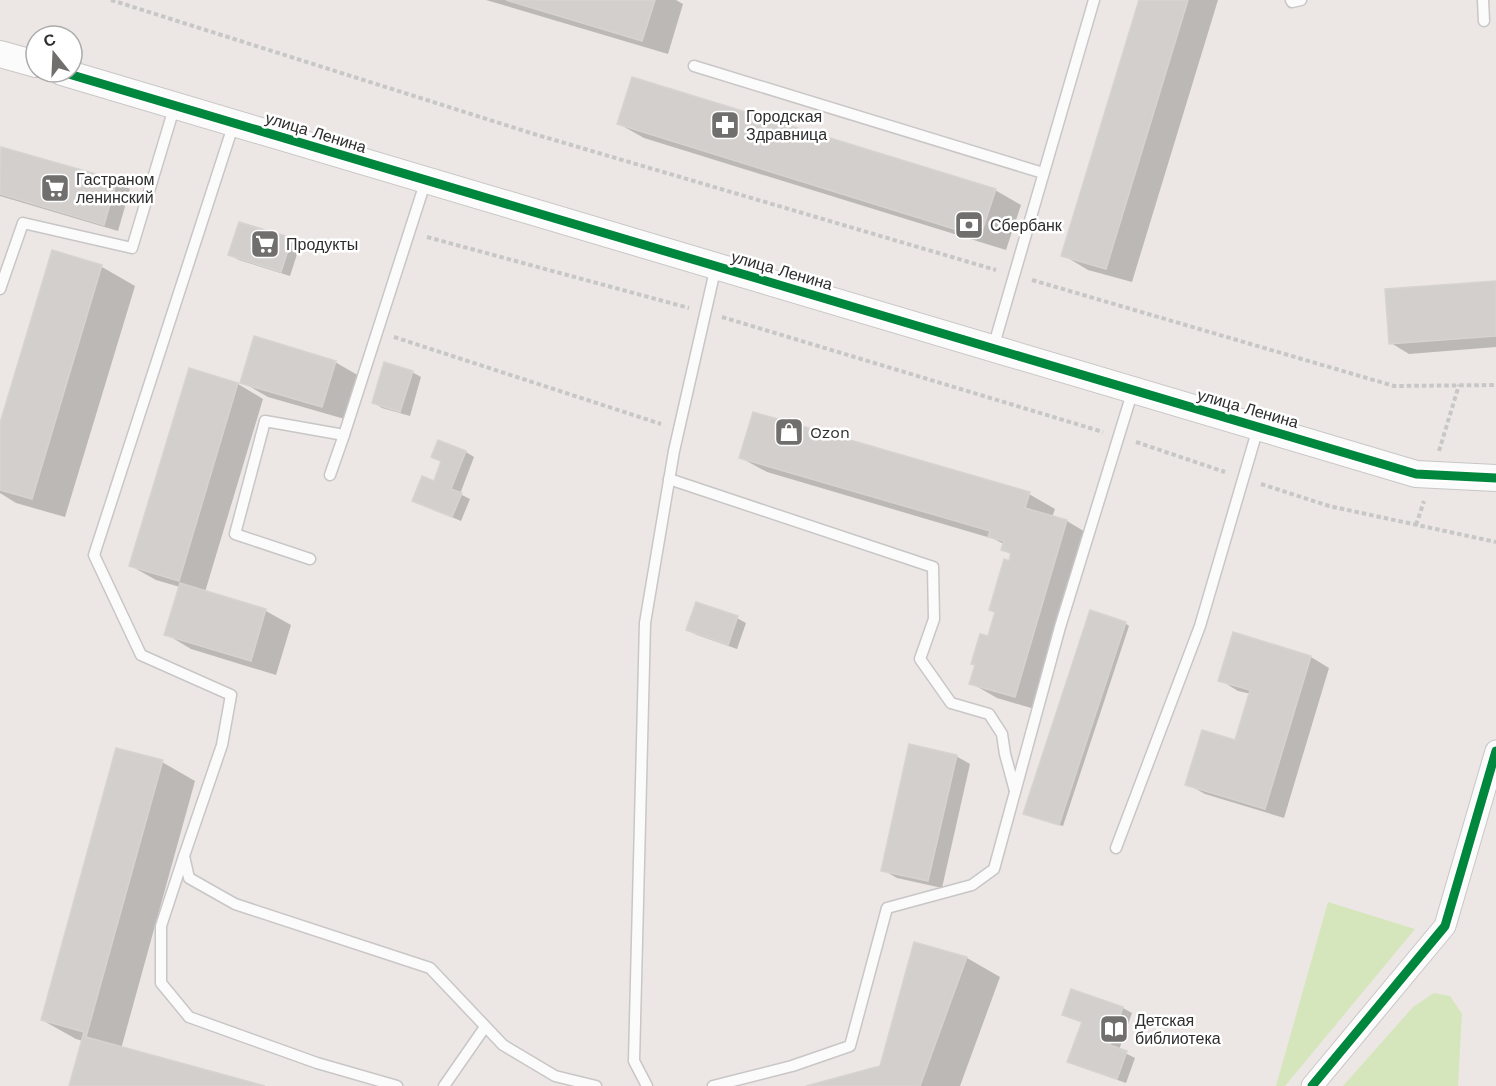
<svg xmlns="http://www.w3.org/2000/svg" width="1496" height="1086" font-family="'Work Sans',sans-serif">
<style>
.green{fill:#d5e6bd}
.shadow{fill:#0003}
.building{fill:#d3cfcd;stroke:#d7d3d0;stroke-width:1.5}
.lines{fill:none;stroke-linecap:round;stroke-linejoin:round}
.service-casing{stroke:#c8c6c6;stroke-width:13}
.minor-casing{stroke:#c8c6c6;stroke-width:23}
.tertiary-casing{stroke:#c8c6c6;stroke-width:28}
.path{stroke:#c8c7c7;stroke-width:4;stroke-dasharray:4.5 3;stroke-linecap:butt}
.service{stroke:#fcfbfb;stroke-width:10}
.minor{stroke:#fcfbfb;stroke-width:21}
.tertiary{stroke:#fcfbfb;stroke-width:26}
.cycleway-casing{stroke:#fff;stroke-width:13}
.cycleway{stroke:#00873e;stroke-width:9}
.labels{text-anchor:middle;stroke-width:5;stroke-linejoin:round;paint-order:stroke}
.poi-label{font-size:16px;fill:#2e2e2e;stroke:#fff;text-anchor:start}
.street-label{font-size:16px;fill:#2e2e2e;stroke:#fff}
</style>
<rect width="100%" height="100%" fill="#ece7e4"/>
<g class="green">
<path d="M1328 902 1415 929 1285 1086H1276Z"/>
<path d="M1434 993 1450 996 1462 1014 1458 1086H1343L1413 1007Z"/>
</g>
<g class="shadow">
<path d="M486 0H676L683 4 668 54Z"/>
<path d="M1140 0H1218L1132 282 1088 270 1063 255Z"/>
<path d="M619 124 995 190 1021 205 1006 250 644 138Z"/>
<path d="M2 149 117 181 130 189 118 231 0 196V156Z"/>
<path d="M291 239 300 245 290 276 239 260 230 255Z"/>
<path d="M53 252 102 267 135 286 65 517 16 503 0 493V428Z"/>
<path d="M1496 283V347L1409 354 1391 343Z"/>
<path d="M335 362 361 377 348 420 268 397 242 382Z"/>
<path d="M190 370 238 384 263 399 205 592 266 611 291 625 276 675 191 649 166 634 180 587 156 580 131 566Z"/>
<path d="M412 372 421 377 410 416 382 408 373 402Z"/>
<path d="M466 452 474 457 460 494 470 499 461 521 414 501 435 483 442 462 433 456Z"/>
<path d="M741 458 1029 494 1055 509 1052 517 1067 521 1092 536 1041 711 997 698 971 683 997 613 991 609 1012 555 1003 549 1004 544 994 539 767 472Z"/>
<path d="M737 618 746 623 737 649 697 635 688 630Z"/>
<path d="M1125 623 1129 626 1063 826 1028 815Z"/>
<path d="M1234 634 1311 657 1329 668 1284 818 1205 794 1187 784 1236 742 1251 694 1238 691 1220 680Z"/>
<path d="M956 756 970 764 942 888 897 878 883 870Z"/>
<path d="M162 762 195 781 121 1049 259 1086H70L83 1041 76 1039 42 1020Z"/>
<path d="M915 944 967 958 1000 977 960 1086H811L881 1067Z"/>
<path d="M1123 1008 1132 1013 1119 1050 1135 1058 1126 1083 1078 1066 1069 1061 1083 1023 1064 1014Z"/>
</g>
<g class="building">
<path d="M506 0H655L642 41Z"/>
<path d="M1139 0H1188L1106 269 1061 256Z"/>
<path d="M632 77 996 189 980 237 617 124Z"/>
<path d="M1 147 117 180 104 225 0 194Z"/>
<path d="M239 222 292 238 281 272 228 255Z"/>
<path d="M52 250 102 265 32 499 0 490V423Z"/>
<path d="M1496 281V336L1389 344 1385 289Z"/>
<path d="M254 336 336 361 322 407 240 383Z"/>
<path d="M384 362 413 371 400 412 372 403Z"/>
<path d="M189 368 238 383 179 581 129 566Z"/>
<path d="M753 412 1030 492 1025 508 1067 520 1015 697 969 684 975 665 971 664 980 634 988 636 995 612 989 610 1004 559 1009 561 1011 553 1001 550 1004 541 988 537 990 531 739 458Z"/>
<path d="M438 440 466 451 451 489 462 493 452 517 412 501 422 476 434 481 441 461 431 457Z"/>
<path d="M180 583 266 609 251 661 164 635Z"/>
<path d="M696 602 738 616 728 645 686 630Z"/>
<path d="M1090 610 1126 622 1059 825 1023 814Z"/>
<path d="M1233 632 1311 656 1265 809 1185 785 1202 730 1235 740 1250 690 1218 681Z"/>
<path d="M909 744 957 755 928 881 881 871Z"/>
<path d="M116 748 163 760 86 1037 265 1086H69L84 1032 41 1020Z"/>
<path d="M914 942 967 957 920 1086H806L880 1066Z"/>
<path d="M1071 989 1123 1007 1110 1045 1127 1051 1117 1079 1067 1062 1082 1022 1062 1015Z"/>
</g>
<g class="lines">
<g class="service-casing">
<g id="service">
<path d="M1291 0 1292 2 1301 0"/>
<path d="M1483 0 1484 21"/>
<path d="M694 66 1043 173"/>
<path d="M234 123 94 555 141 655 231 695 222 745 184 856 189 878 235 904 430 968 503 1045 555 1076 596 1086"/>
<path d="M0 289 23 223 132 248 175 105"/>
<path d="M993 348 1094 0"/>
<path d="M330 475 344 435"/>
<path d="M669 479 933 567 934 619 920 659 951 703 989 714 1002 734 1005 754 1015 791"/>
<path d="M310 559 235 534 265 421 344 435 426 180"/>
<path d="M1116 848 1200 626 1258 428"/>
<path d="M184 856 161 926V983L189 1017 317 1063 397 1086"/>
<path d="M444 1086 485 1027"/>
<path d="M647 1086 634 1061 645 623 674 451 716 266"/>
<path d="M713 1086 792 1066 850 1046 887 908 972 885 994 869 1060 627 1133 390"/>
</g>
</g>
<g class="minor-casing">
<path id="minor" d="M1312 1086 1445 926 1496 751"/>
</g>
<g class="tertiary-casing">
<g id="tertiary">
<path d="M0 54 36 64"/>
<path d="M62 72 1416 474 1496 478"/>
</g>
</g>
<g class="path">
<path d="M111 0 534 134 996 270"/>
<path d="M427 237 689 308"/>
<path d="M1032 280 1394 386 1496 385"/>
<path d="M722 317 1103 432"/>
<path d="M394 337 661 424"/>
<path d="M1136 442 1225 472"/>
<path d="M1439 451 1459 385"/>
<path d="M1261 484 1329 506 1496 542"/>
<path d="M1416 525 1424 501"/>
</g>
<use href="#service" class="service"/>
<use href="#minor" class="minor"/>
<use href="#tertiary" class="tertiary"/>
<g class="cycleway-casing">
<g id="cycleway">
<path d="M62 72 1416 474 1496 478"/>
<path d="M1312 1086 1445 926 1496 751"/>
</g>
</g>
<use href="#cycleway" class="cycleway"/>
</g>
<defs>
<g id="pharmacy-square" transform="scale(1.5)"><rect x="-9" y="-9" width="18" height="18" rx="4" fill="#706f6e" stroke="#fff"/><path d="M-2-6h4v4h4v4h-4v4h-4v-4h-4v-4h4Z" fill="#fff"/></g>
<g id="supermarket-square" transform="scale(1.5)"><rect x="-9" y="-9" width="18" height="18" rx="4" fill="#706f6e" stroke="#fff"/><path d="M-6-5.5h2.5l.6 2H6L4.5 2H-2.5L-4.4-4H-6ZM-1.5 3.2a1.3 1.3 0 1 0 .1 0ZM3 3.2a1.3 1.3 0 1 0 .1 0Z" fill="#fff"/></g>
<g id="bank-square" transform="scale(1.5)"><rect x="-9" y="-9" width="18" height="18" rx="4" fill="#706f6e" stroke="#fff"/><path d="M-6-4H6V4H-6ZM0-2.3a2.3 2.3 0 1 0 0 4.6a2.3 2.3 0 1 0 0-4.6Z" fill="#fff"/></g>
<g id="shop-square" transform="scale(1.5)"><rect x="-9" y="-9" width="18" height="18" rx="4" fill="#706f6e" stroke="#fff"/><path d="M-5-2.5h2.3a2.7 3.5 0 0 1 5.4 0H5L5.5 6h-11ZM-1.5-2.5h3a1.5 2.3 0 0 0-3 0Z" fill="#fff"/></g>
<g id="library-square" transform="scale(1.5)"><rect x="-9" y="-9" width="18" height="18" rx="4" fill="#706f6e" stroke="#fff"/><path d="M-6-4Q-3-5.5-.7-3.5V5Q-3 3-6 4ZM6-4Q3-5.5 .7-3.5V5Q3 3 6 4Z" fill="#fff"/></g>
</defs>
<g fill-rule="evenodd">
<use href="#pharmacy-square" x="725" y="125"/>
<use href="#supermarket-square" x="55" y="188"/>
<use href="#bank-square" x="969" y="225"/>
<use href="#supermarket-square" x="265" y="244"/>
<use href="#shop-square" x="789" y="432"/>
<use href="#library-square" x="1114" y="1029"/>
</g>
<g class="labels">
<g class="poi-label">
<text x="746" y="122">Городская<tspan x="746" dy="18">Здравница</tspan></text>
<text x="76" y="185">Гастраном<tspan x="76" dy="18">ленинский</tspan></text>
<text x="990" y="231">Сбербанк</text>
<text x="286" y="250">Продукты</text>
<text x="810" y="438">Ozon</text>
<text x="1135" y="1026">Детская<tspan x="1135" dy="18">библиотека</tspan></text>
</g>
<g class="street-label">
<text transform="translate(316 132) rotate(17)" y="6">улица Ленина</text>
<text transform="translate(782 270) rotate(16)" y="6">улица Ленина</text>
<text transform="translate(1248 408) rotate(16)" y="6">улица Ленина</text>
</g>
</g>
<g transform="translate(54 54) rotate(342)"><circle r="28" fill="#ffffff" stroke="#ababab" stroke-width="1.5"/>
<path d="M0-4.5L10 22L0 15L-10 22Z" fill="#706f6e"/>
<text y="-9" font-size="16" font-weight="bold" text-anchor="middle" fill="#2e2e2e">С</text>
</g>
</svg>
